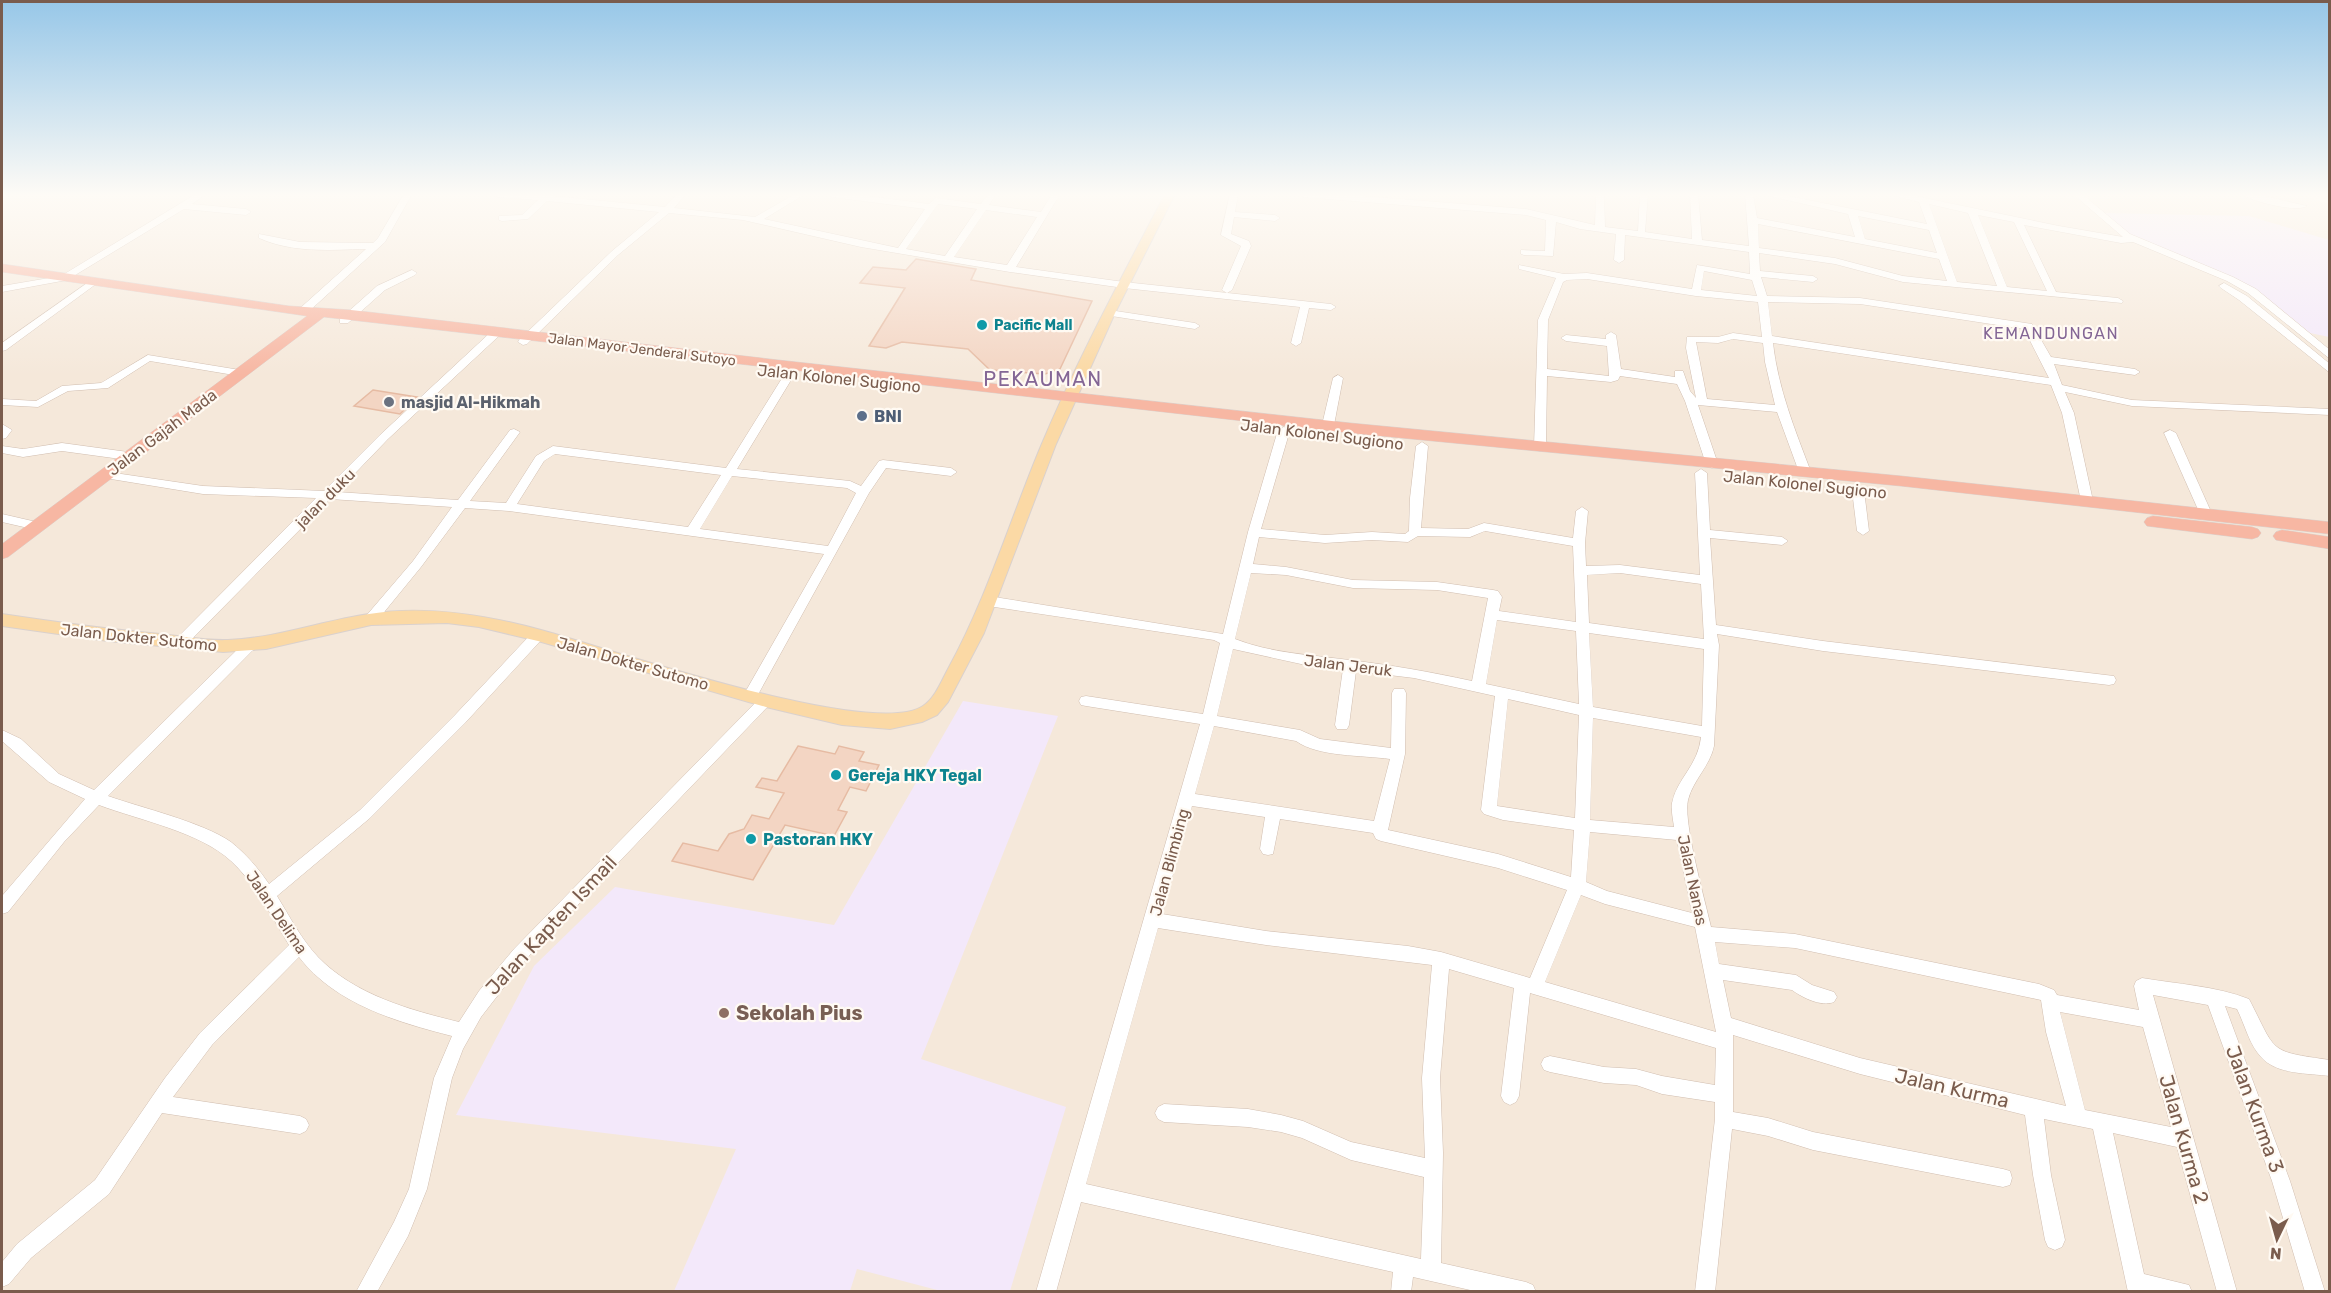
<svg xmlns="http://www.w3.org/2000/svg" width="2331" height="1293" font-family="Rubik,sans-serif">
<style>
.residential{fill:#f5e8da}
.education{fill:#f3e8fa}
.building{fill:#f3d5c3;stroke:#e6bba3;stroke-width:1.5}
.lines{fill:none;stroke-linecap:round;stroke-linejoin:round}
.minor-casing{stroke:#d1beb0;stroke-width:1}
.major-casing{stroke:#dad1cd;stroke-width:2}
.highway-casing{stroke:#dad1cd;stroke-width:1}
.minor{fill:#fff;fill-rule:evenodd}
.major{fill:#fbd9a5;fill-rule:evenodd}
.highway{fill:#f7b7a3;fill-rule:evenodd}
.culture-dot{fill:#0f9aa8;stroke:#fffaf3;stroke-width:2}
.worship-dot{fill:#6b7280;stroke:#fffaf3;stroke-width:2}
.service-dot{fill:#5c6f8a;stroke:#fffaf3;stroke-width:2}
.education-dot{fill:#8d6e63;stroke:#fffaf3;stroke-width:2}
.labels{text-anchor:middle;stroke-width:4.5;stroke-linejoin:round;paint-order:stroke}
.far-culture-label{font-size:14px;font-weight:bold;fill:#0d838f;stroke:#fffaf3;text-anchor:start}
.far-street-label{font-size:14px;fill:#7a5c4d;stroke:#fffaf3}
.far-quarter-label{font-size:16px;letter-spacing:1.5px;fill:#846695;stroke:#fffaf3}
.street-label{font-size:16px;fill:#7a5c4d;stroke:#fffaf3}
.worship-label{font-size:16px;font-weight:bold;fill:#5b616d;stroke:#fffaf3;text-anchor:start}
.service-label{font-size:16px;font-weight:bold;fill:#4e5e75;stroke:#fffaf3;text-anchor:start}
.culture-label{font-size:16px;font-weight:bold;fill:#0d838f;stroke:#fffaf3;text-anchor:start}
.quarter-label{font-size:20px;letter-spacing:1.5px;fill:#846695;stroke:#fffaf3}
.near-street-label{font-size:20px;fill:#7a5c4d;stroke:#fffaf3}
.near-education-label{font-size:20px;font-weight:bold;fill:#785e54;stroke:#fffaf3;text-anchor:start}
</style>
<rect width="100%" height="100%" fill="#fdf6ec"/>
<path class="residential" d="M2 194H2299L2329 204V1291L2 1292Z"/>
<g class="education">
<path d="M2102 213 2249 216 2329 240V337L2310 333 2278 307 2232 279 2127 234Z"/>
<path d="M963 701 1058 716 921 1059 1066 1107 1010 1291H941L857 1269 850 1291H674L736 1149 456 1115 534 966 615 887 834 925Z"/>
</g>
<g class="building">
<path d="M916 259 976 269 971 280 1092 301 1060 369 1045 374 990 370 968 349 902 342 886 348 869 346 905 288 860 283 873 267 906 270Z"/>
<path d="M373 390 417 397 400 414 354 406Z"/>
<path d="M798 746 835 754 839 746 864 752 859 761 879 765 866 791 850 787 838 810 847 812 834 836 785 825 753 880 672 861 683 843 718 851 729 834 744 829 752 815 769 819 784 793 756 787 762 778 777 781Z"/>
</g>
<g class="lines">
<g class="minor-casing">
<g id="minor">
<path d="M196 194H206L192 204 246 209 251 212 246 215 184 209 67 280 2 292V286L61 276Z"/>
<path d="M404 194H412L385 242 306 314H298V310L366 249C331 250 292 253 259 238V234L300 242 373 243 378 238Z"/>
<path d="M494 194H553L552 196 665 207 677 194H686L674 208 755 217 795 194H805L764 219 898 248 925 209 832 197 828 194H852L929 204 936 198 981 204 988 194H996L989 205 1041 212 1052 194H1060L1016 267 1124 282 1331 304 1336 307 1331 310 1309 308 1301 343 1296 346 1291 343 1300 307 1124 288 1010 272 861 247 743 220 669 213 618 255 527 344 523 345 518 342 519 340 612 251 659 212 547 201 528 219 502 221 499 220V216L522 215 538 200 498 197ZM938 204 977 209 945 256 906 249ZM986 210 1037 217 1007 265 954 257Z"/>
<path d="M1230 194H1238L1235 212 1275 215 1280 218 1275 221 1234 217 1231 234 1249 241 1251 246 1232 290 1227 293 1222 290 1241 246 1221 235Z"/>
<path d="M1299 194H1336L1526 209 1595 225 1596 194H1604L1605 227 1638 231 1640 194H1648L1645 232 1692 239 1690 194H1698L1702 240 1749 246 1745 194H1753L1757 218 1855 237 1848 214 1761 194H1778L1927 224 1919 202 1888 194H1905L2059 226 2123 237 2073 194H2082L2130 234 2233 277 2256 289 2330 350V359L2248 293 2227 281 2133 242 2121 243 2024 225 2056 292 2118 298 2123 301 2122 303 1903 282 1835 264 1759 253 1760 271 1813 276 1818 279 1813 282 1761 277 1767 296 1860 298 2032 324 2051 357 2135 369 2140 372 2135 375 2054 364 2062 385 2132 400 2330 409V415L2132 406 2065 392 2074 413 2093 501 2087 505 2081 501 2062 413 2051 385 1773 343C1778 388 1795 430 1811 472L1809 475 1805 476 1799 472 1777 412 1698 405 1718 464 1712 468 1706 464 1685 401 1677 384 1620 376 1618 380 1611 382 1547 376 1546 447 1540 451 1534 447 1538 320 1556 278 1519 269V265L1564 274 1587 273 1692 289 1697 265 1750 274 1749 252 1625 235 1624 260 1619 263 1614 260 1616 234 1580 229 1556 222 1553 256 1524 255 1521 254V250L1545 251 1546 220 1526 215 1303 197ZM1929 204 1968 213 1997 286 1957 282ZM1978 215 2014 222 2047 291 2007 287ZM1858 216 1929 230 1937 253 1865 239ZM1758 224 1939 259 1947 281 1903 276 1835 258 1759 248ZM1704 271 1752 280 1757 296 1701 290ZM1587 279 1696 296 1758 302 1762 337 1733 333 1718 337H1687L1686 348 1696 398 1690 391 1683 371H1675V377L1621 369 1616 335 1611 332 1606 335V339L1566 335 1561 338 1566 341 1607 346 1609 376 1547 369 1548 320 1563 282 1567 280ZM1768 302 1860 304 2024 329 2049 378 1772 336ZM1733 339 1763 343 1765 362 1775 405 1707 399 1696 342 1718 343Z"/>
<path d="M2241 194H2255L2307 206C2297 213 2250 201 2241 194Z"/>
<path d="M412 270 417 273 415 275 385 290 348 323H340V319L377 286Z"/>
<path d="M93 279 98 282 96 284 6 350 2 351V343Z"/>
<path d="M2224 283 2247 296 2330 364V373L2239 300 2221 288 2219 286Z"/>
<path d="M1109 310 1195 323 1200 326 1195 329 1105 315V311Z"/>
<path d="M497 329 501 330V334L388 439 337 492 458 500 510 430 514 429 520 432 470 501 506 503 536 456 553 446 726 468 789 367 794 364 799 367 737 469 850 481 861 486 879 461 883 460 951 468 957 472 951 476 886 468 869 493 755 700H745L743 696 824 554 509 511 465 508 421 567 376 622 371 624 364 619 366 616 413 561 452 507 330 499 185 646H175L173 643 175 640 316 498 203 494 105 478 101 477 99 474 101 471 203 486 324 491 380 435 493 330ZM555 454 721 475 688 527 517 504 544 461ZM732 476 847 488 856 493 828 546 700 529Z"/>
<path d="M148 355 240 370 245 373 240 376 150 361 108 388 68 391 38 407 2 405V399L36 401 62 386 101 383Z"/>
<path d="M1338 375 1343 378 1334 425 1328 428 1322 425 1333 378Z"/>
<path d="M2 424 12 430 6 438 2 439Z"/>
<path d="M1284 427 1290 430 1261 529 1325 535 1372 532 1405 534 1409 531 1410 498 1416 446 1422 442 1428 446 1421 528 1468 529 1484 523 1573 538 1576 511 1582 507 1588 511 1585 543 1586 566 1620 565 1700 575 1695 473 1701 469 1707 473 1710 530 1782 537 1788 541 1782 545 1710 538 1716 625 1823 641 2114 676 2116 680 2114 684 2109 685 1823 651 1717 634 1719 645 1714 746C1710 766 1693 780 1688 800 1683 823 1705 900 1711 927L1795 934 2039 984 2054 990 2057 995 2139 1010 2134 986 2136 981 2142 978C2177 984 2216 986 2249 999 2277 1053 2267 1051 2330 1060V1076C2308 1073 2277 1075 2261 1057 2249 1044 2245 1025 2237 1009L2225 1006 2290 1181 2325 1292H2305L2272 1181 2208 1005 2153 995 2237 1292H2217L2177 1147 2113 1133 2144 1274 2189 1285 2192 1292H2128L2093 1129 2044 1119 2051 1175 2065 1240 2062 1247 2055 1250 2048 1247 2045 1240 2033 1175 2025 1115 1860 1074 1733 1035V1112L1768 1118 1813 1132 2003 1169 2010 1171 2012 1178 2010 1185 2003 1187 1813 1150 1768 1136 1732 1129 1715 1292H1695L1715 1119V1102L1662 1094 1636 1085 1604 1083 1550 1072 1544 1070 1541 1064 1544 1058 1550 1056 1604 1067 1636 1069 1662 1076 1715 1085 1716 1048 1530 993 1519 1096 1516 1102 1510 1105 1504 1102 1501 1096 1514 988 1449 969 1440 1078 1443 1153 1441 1263 1526 1282 1533 1285 1536 1292H1479L1413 1277 1411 1292H1391L1393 1272 1081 1202 1056 1292H1036L1200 724 1086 706 1081 705 1079 701 1081 697 1086 696 1203 714 1220 643 1214 640 988 606 981 601 988 596 1223 634 1248 532 1278 430ZM1485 531 1573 546 1576 622 1499 611 1502 597 1498 591 1493 590 1437 582 1353 580 1286 567 1253 564 1259 537 1325 543 1372 540 1408 542 1418 536 1470 537ZM1251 573 1286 575 1353 588 1437 590 1488 598 1472 681C1431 672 1391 665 1349 660 1312 655 1270 653 1235 639ZM1620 573 1701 584 1704 639 1589 623 1587 575ZM1497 620 1576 631 1579 704 1486 684ZM1589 633 1704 649 1702 726 1593 707ZM1233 649 1301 664 1343 669 1335 725 1337 729H1347L1349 725 1356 671 1414 678 1495 696 1481 810 1484 814 1503 820 1574 830 1571 877 1498 854 1388 830 1405 754 1406 693 1404 689H1394L1392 693 1391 748 1320 739 1300 730 1217 716ZM1508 699 1579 715 1575 818 1497 806ZM1593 718 1701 737C1698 766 1677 778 1672 803 1671 811 1673 819 1674 827L1590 820ZM1214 726 1296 741C1318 757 1362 755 1390 759L1374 821 1195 794ZM1192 806 1265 817 1260 849 1263 854 1268 855 1273 854 1280 819 1373 833 1376 839 1381 841 1498 868 1567 890 1530 978 1441 952 1408 946 1266 931 1162 914ZM1590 832 1677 840 1692 913 1607 891 1586 882ZM1581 895 1605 904 1695 927 1716 1032 1545 982ZM1158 928 1266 945 1432 965 1422 1078 1425 1158 1351 1142 1303 1121 1281 1115 1248 1109 1164 1104 1158 1107 1155 1113 1158 1119 1164 1122 1248 1127 1281 1132 1302 1138 1351 1160 1424 1177 1421 1259 1086 1184ZM1715 942 1795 948 2041 1000 2046 1032 2066 1106 1860 1058 1731 1018 1723 980 1792 990C1803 998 1821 1007 1834 1002L1837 997 1834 992 1812 985 1796 975 1719 964ZM2060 1012 2143 1027 2171 1127 2085 1110Z"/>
<path d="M2170 430 2176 433 2212 514 2210 517H2202L2200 514 2164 433Z"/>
<path d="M62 443 128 452 134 456 128 460 62 451 23 457 2 453V446L23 449Z"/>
<path d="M1858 486 1864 490 1869 531 1863 535 1857 531 1852 490Z"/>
<path d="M2 514 41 523 43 526 37 530 2 522Z"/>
<path d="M538 630 545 635 543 638 465 723 370 818 277 896C290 917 301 939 318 957 355 995 410 1010 459 1022L479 991 514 949 761 697H771L773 701 526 959 481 1017 463 1049 452 1078 427 1189 408 1236 377 1292H356L394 1222 409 1189 434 1078 452 1036C397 1022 335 1004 299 957L212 1045 173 1097 300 1116 306 1119 309 1125 306 1131 300 1134 162 1113 109 1194 31 1258 9 1284 2 1287V1262L17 1244 95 1180 165 1078 200 1033 289 945C271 916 256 884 231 861 200 832 139 820 99 805L64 842 8 912 2 914V896L85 799 49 782 2 741V730L21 739 59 774 94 790 244 643H254L256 646 254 649 108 796C142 808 202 822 231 842 246 854 258 868 269 884L360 810 455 715 533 632Z"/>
</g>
</g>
<g class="major-casing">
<path id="major" d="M1165 194H1175L1115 313 1056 444 984 633 948 702 937 715 922 722 890 729 842 725 766 707 538 641 479 627 447 623 371 625 266 649 223 652 108 641 2 626V614C55 622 107 629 160 634 182 636 205 641 228 640 277 638 321 621 369 614 426 605 486 615 541 630 608 648 872 740 923 706 935 698 941 682 948 669 987 598 1010 520 1041 446 1077 360 1122 277 1165 194Z"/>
</g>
<g class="highway-casing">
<g id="highway">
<path d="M2 264 289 306 351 310 778 360 1350 423 1901 476 2330 522V534L1901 486 1350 433 324 317 8 557 2 559V544L307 316 2 272Z"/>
<path d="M2153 516 2252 527 2258 529 2261 533 2258 537 2252 539 2147 526 2144 522 2147 518Z"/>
<path d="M2282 530 2330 537V549L2276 540 2273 536 2276 532Z"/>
</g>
</g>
<use href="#minor" class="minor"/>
<use href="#major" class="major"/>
<use href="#highway" class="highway"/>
</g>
<linearGradient id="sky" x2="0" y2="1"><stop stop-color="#97c7e8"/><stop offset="0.52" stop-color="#fefbf6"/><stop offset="1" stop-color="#fefbf6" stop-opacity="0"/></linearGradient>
<rect width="2331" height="375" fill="url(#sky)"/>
<g class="culture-dot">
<circle cx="982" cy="325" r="6"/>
<circle cx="836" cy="775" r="6"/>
<circle cx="751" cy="839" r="6"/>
</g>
<circle class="worship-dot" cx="389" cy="402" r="6"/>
<circle class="service-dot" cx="862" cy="416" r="6"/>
<circle class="education-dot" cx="724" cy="1013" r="6"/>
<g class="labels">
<g class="far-culture-label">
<text x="994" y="330">Pacific Mall</text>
</g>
<g class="far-street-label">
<text transform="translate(642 349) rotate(7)" y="5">Jalan Mayor Jenderal Sutoyo</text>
</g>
<g class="far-quarter-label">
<text x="2051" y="339">KEMANDUNGAN</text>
</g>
<g class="street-label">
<text transform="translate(839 378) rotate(6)" y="6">Jalan Kolonel Sugiono</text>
<text transform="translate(162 432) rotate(-37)" y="6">Jalan Gajah Mada</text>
<text transform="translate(1322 434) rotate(7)" y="6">Jalan Kolonel Sugiono</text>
<text transform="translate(1805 484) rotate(6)" y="6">Jalan Kolonel Sugiono</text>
<text transform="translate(325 498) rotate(-45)" y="6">jalan duku</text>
<text transform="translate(139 637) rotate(6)" y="6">Jalan Dokter Sutomo</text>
<text transform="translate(633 663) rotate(16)" y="6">Jalan Dokter Sutomo</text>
<text transform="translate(1348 665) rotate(7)" y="6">Jalan Jeruk</text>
<text transform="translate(1169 862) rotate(-75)" y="6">Jalan Blimbing</text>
<text transform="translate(1693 880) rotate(78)" y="6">Jalan Nanas</text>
<text transform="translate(277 912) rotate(56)" y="6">Jalan Delima</text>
</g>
<g class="worship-label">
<text x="401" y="408">masjid Al-Hikmah</text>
</g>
<g class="service-label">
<text x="874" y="422">BNI</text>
</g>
<g class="culture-label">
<text x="848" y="781">Gereja HKY Tegal</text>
<text x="763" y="845">Pastoran HKY</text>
</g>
<g class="quarter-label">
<text x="1043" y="386">PEKAUMAN</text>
</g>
<g class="near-street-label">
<text transform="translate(551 925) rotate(-47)" y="7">Jalan Kapten Ismail</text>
<text transform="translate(1952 1088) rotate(13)" y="7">Jalan Kurma</text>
<text transform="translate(2255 1109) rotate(70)" y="7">Jalan Kurma 3</text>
<text transform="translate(2184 1139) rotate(74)" y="7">Jalan Kurma 2</text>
</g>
<g class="near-education-label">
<text x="736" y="1020">Sekolah Pius</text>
</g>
</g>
<rect width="2331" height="1293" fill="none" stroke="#7a5c4d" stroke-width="6"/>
<g transform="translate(2277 1239) rotate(185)" stroke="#fffaf3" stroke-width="4.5" paint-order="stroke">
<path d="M0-4.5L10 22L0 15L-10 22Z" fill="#7a5c4d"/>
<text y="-9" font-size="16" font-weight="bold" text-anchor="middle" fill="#7a5c4d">N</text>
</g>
</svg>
